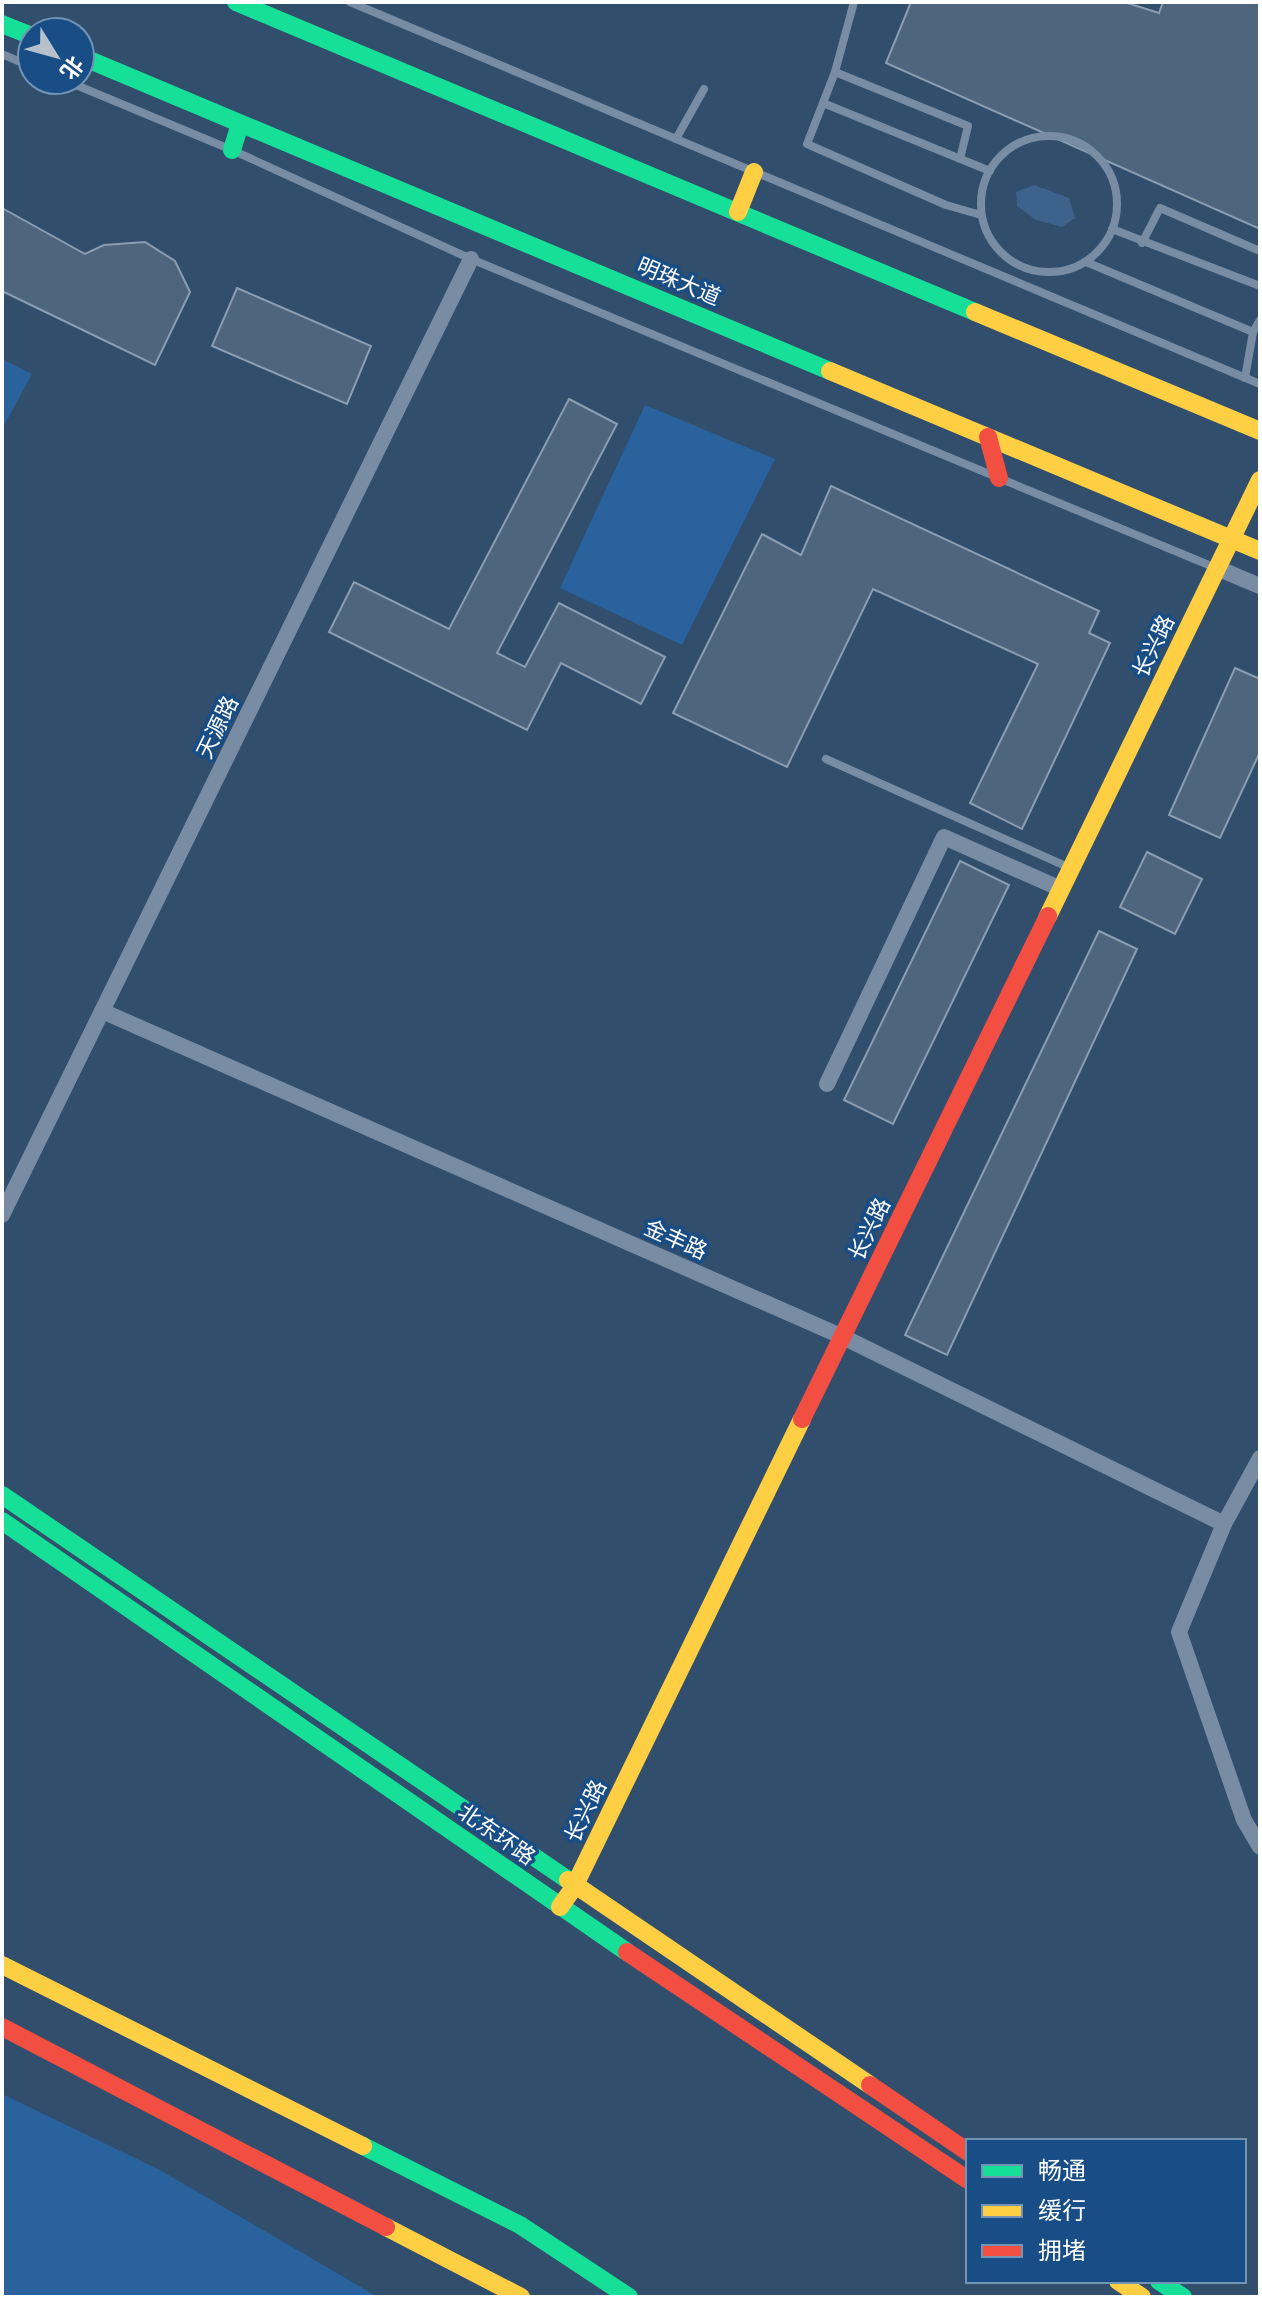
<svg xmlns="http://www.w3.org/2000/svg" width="1262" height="2299" font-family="Montserrat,'Noto Sans SC',sans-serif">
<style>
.green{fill:#29629c}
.water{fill:#3d638c}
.building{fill:#4e657e;stroke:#8b9eb1;stroke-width:2}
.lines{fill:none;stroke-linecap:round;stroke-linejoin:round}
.lane{stroke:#788da3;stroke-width:8}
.street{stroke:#788da3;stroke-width:16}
.fast{stroke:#16e098;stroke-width:18}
.slow{stroke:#ffcf43;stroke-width:18}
.jam{stroke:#f24e42;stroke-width:18}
.labels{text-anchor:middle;stroke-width:7;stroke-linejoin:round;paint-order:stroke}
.street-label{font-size:22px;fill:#fff;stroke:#184d86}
</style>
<rect width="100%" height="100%" fill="#314e6d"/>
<g class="green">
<path d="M2 359 32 374 2 429Z"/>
<path d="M645 405 775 459 682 645 560 588Z"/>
<path d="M2 2094 160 2170 378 2297H2Z"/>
</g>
<path class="water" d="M1034 185 1069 198 1075 218 1062 227 1036 220 1017 206 1016 192Z"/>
<g class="building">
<path d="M911 2H1124L1159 13 1163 2H1260V229L886 63Z"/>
<path d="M2 208 85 254 104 245 145 242 175 261 190 292 155 365 2 291Z"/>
<path d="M237 288 371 346 347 404 212 346Z"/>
<path d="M569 399 617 424 497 653 525 667 559 603 665 657 641 704 561 663 527 730 329 632 354 582 449 629Z"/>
<path d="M831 486 1099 611 1089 633 1110 643 1022 829 970 803 1038 664 873 589 787 767 673 713 762 534 801 555Z"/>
<path d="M1235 668 1260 679V752L1220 838 1169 815Z"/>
<path d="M1147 852 1202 879 1175 934 1120 907Z"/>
<path d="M960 861 1009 885 893 1124 844 1100Z"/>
<path d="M1099 931 1137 949 947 1355 905 1335Z"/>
</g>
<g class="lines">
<g class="lane">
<path d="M350 2 1260 384"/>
<path d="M2 54 32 67"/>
<path d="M835 72 854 2"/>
<path d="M64 80 232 150 471 259 1216 568"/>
<path d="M823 103 835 72 968 126 960 159"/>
<circle cx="1049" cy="204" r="68"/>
<path d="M676 139 704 89"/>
<path d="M981 215 946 205 807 144 823 103 990 171"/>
<path d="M1112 229 1260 286"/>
<path d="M1142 243 1160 208 1260 251"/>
<path d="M1086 262 1253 332"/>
<path d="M1245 378 1253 332 1260 320"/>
<path d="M826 759 1070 868"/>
</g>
<g class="street">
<path d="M1217 568 1260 586"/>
<path d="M102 1011 843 1337 1224 1524"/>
<path d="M827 1084 944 837 1061 889"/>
<path d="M2 1215 471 259"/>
<path d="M1260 1458 1224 1524 1179 1632 1244 1820 1260 1847"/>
</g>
<g class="fast">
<path d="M236 2 975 312"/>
<path d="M2 24 32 36"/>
<path d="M80 56 830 371"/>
<path d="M232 150 240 124"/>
<path d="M2 1495 568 1880"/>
<path d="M2 1521 627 1952"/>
<path d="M363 2146 520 2225 629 2297"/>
<path d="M1159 2281 1183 2297"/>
</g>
<g class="slow">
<path d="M738 212 754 172"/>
<path d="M975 312 1260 431"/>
<path d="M830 371 1260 551"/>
<path d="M1048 916 1260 480"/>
<path d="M568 1880 870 2085"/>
<path d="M560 1907 574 1887 802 1419"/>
<path d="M2 1965 363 2146"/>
<path d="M386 2227 521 2297"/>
<path d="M1118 2281 1142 2297"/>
</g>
<g class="jam">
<path d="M988 437 999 478"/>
<path d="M802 1419 1048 916"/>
<path d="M627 1952 968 2180"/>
<path d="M2 2027 386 2227"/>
<path d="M870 2085 968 2152"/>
</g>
</g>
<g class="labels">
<g class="street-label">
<text transform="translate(679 281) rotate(23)" y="8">明珠大道</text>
<text transform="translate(1153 646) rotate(-64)" y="8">长兴路</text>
<text transform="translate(217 727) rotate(-64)" y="8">天源路</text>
<text transform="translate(869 1229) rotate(-64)" y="8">长兴路</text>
<text transform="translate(676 1239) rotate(24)" y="8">金丰路</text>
<text transform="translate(585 1811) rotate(-64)" y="8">长兴路</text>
<text transform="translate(497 1834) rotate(35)" y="8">北东环路</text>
</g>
</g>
<rect width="1262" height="2299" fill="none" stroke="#ffffff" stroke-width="8"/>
<rect x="966" y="2139" width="280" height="144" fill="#184d86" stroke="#7494b6" stroke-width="2"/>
<rect x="982" y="2165" width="40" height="12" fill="#16e098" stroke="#7494b6" stroke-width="2"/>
<text x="1038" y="2179" font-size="24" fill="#ffffff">畅通</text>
<rect x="982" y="2205" width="40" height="12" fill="#ffcf43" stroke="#7494b6" stroke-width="2"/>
<text x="1038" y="2219" font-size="24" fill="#ffffff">缓行</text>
<rect x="982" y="2245" width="40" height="12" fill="#f24e42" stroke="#7494b6" stroke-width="2"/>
<text x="1038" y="2259" font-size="24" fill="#ffffff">拥堵</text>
<g transform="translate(56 56) rotate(127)"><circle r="38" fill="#184d86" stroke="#7494b6" stroke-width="2"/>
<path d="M0-6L14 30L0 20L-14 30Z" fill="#b7c1cc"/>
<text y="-12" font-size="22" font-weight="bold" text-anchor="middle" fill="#ffffff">北</text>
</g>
</svg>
